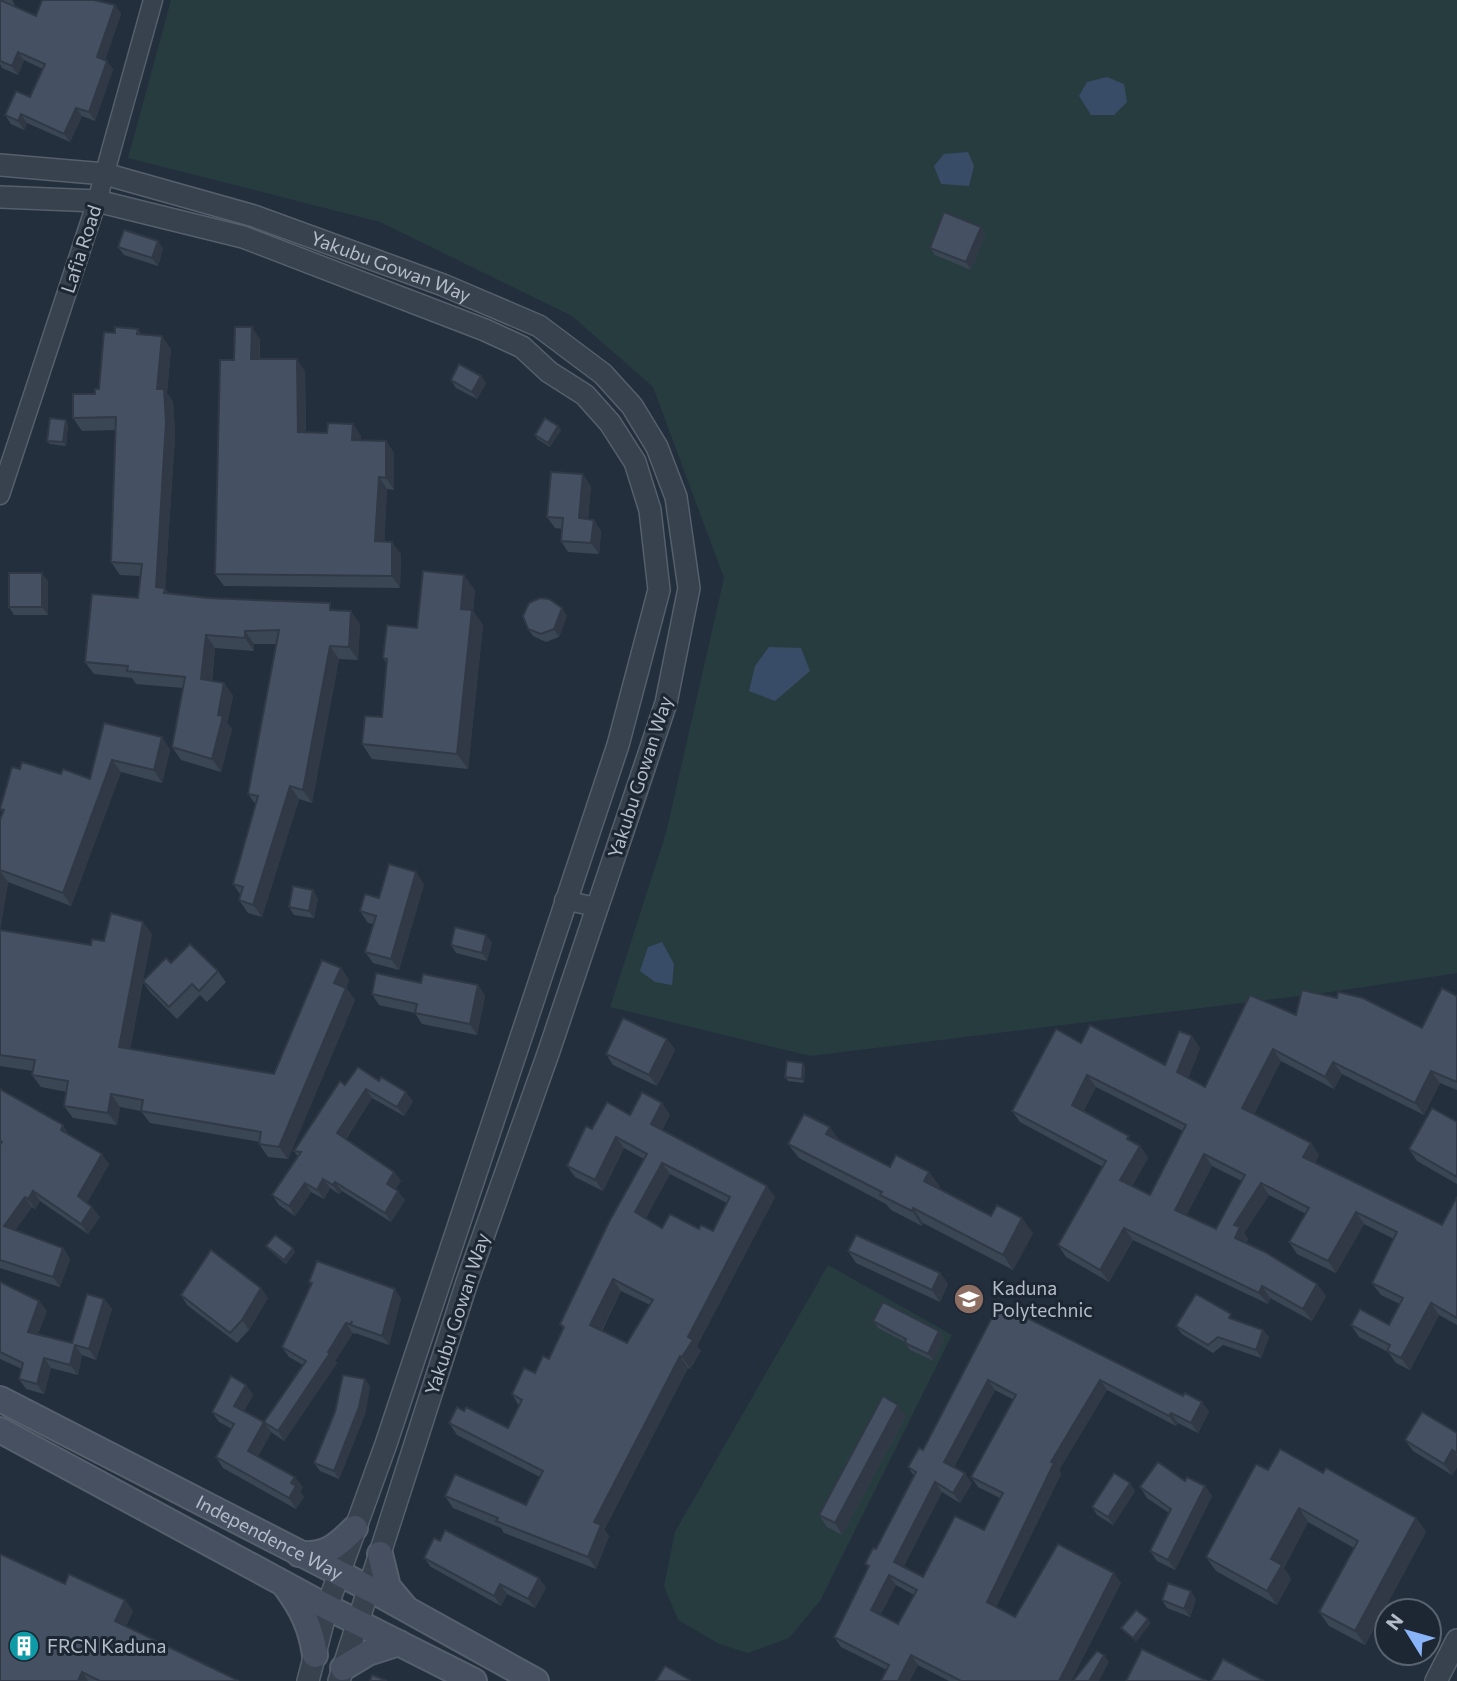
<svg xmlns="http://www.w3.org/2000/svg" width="1457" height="1681" font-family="Commissioner,sans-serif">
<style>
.green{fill:#263c3f}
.water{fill:#394c67}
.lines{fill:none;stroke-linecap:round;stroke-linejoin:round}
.minor-casing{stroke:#565f6c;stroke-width:21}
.tertiary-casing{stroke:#565f6c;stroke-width:24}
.secondary-casing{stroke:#565f6c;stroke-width:28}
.minor{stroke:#38414e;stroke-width:18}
.tertiary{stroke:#38414e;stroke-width:21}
.secondary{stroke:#465061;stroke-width:24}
.wall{fill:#3b4654;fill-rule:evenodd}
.shaded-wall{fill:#303945}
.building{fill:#455162;stroke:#303945;stroke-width:2;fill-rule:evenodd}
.labels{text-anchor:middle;stroke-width:6;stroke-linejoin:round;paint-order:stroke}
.street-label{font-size:19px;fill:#b4bcc9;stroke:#1d2633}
.poi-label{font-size:19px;fill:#b4bcc9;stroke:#1d2633;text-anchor:start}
</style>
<rect width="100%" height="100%" fill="#242f3e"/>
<g class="green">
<path d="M171 0H1457V973L1324 993 810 1056 610 1007 666 833 724 578 653 387 572 316 380 222 128 158Z"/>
<path d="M828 1265 952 1335 820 1601 789 1638 748 1653 719 1644 678 1620 664 1586 675 1532Z"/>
</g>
<g class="water">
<path d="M1107 77 1124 84 1127 102 1114 115H1091L1079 96 1087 82Z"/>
<path d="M968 152 974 166 969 186 941 184 934 166 944 154Z"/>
<path d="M769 647 801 648 810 671 775 701 749 691 755 666Z"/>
<path d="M662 942 674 964 672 985 655 982 640 971 648 947Z"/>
</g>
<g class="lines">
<g class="minor-casing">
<g id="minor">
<path d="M0 495 97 201 153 0"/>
<path d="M564 900 596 907"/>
</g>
</g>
<g class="tertiary-casing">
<g id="tertiary">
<path id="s1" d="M0 165 105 174 254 216 443 285 539 326 603 374 632 406 657 447 676 497 689 588 666 703 549 1051 467 1282 339 1681"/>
<path d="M0 197 97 201 243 237 485 330 522 347 549 372 585 395 610 423 635 462 650 510 659 590 618 745 386 1444 327 1607 308 1681"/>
<path d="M1436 1681 1457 1640"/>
</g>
</g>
<g class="secondary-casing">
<g id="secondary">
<path id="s2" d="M0 1399 370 1589 536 1681"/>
<path d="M0 1430 327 1607 474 1681"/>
<path d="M299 1554C326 1556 337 1546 355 1528"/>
<path d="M380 1554 388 1587 404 1606"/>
<path d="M286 1587C302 1609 311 1627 315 1655"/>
<path d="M343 1668 368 1653 399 1643"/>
</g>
</g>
<use href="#minor" class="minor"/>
<use href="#tertiary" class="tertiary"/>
<use href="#secondary" class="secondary"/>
</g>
<g class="wall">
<path d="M0 0H12L16 7 36 16 115 5 121 14 105 60 113 69 95 121 82 116 70 142 27 123 24 130 11 124 5 115 30 97 43 69 24 60 18 75 2 68 0 64Z"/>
<path d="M981 227 986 234 971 270 935 255 930 248Z"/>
<path d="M118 247 163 248 158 266 124 255Z"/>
<path d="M138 329 141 335 171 349 167 393 173 402 175 435 165 589 169 593 335 610 360 624 358 660 339 659 312 803 299 799 262 917 248 913 239 900 240 894 233 884 256 805 248 794 276 644H254V651L215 648 212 681 224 683 233 696 227 723 232 729 221 772 181 760 172 747 183 688 136 684 132 678 94 674 85 662 138 598 140 576 120 575 111 562 116 430 82 431 73 418 95 394Z"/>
<path d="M260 339V359L305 371 306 432 327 433 353 424 361 436V440L386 441 394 453V490L387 489 384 541 401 554 400 588 224 586 215 574 234 360Z"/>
<path d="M481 376 486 383 477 399 456 388 451 380Z"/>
<path d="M68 424 66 446 50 444 47 441Z"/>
<path d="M558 426 561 430 550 447 537 439 535 435Z"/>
<path d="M591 486 588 519 594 520 601 531 599 554 568 552 561 541 562 529 555 528 547 517Z"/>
<path d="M48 581V615H14L9 607Z"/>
<path d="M475 590 473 611 483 625 468 769 372 759 362 744 382 717 387 664 383 658 417 628Z"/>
<path d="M567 615 559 637 546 642 533 636 528 629Z"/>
<path d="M104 723 162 737 170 750 162 783 121 772 71 906 8 882 0 930V820L3 813 0 809 20 769 61 774 90 779Z"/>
<path d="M424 884 399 970 373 963 365 952 373 924 368 923 360 911 379 898Z"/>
<path d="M318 898 314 918 294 915 289 907Z"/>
<path d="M0 930 91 945 104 941 152 934 143 981 171 963 218 971 226 982 207 1002 200 995 177 1019 150 992 143 982 130 1049 274 1074 341 968 349 980 346 988 355 1000 288 1159 268 1157 259 1144 260 1142 150 1123 141 1111 120 1107 117 1125 73 1118 64 1106 67 1092 41 1087 32 1075 33 1071 0 1066Z"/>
<path d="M492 942 487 961 456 953 451 945Z"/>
<path d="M421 983 478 985 485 996 477 1035 422 1024 415 1013 379 1005 372 994Z"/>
<path d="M1457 996V1090L1440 1083 1424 1115 1342 1074 1334 1089 1281 1061 1254 1114 1311 1143 1319 1155 1315 1163 1442 1225 1457 1197V1325L1439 1315 1410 1370 1396 1363 1388 1352 1359 1337 1351 1325H1389L1400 1304 1381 1295 1372 1283 1394 1239 1364 1224 1336 1273 1297 1254 1289 1242 1306 1214 1269 1195 1244 1233 1248 1239 1246 1243 1317 1284 1326 1296 1312 1321 1270 1298 1268 1304 1133 1240 1109 1282 1066 1257 1058 1245 1103 1167 1020 1122 1012 1111 1081 1043 1165 1065 1192 1036 1200 1048 1188 1078 1205 1087 1296 1015 1422 1028ZM1096 1087 1183 1131 1150 1195 1132 1186 1148 1158 1140 1146 1083 1112ZM1212 1166 1242 1181 1216 1229 1186 1216Z"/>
<path d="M667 1039 675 1050 657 1086 613 1065 606 1054Z"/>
<path d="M805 1067 804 1083 788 1081 785 1077Z"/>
<path d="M379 1081 413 1101 404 1116 372 1098 346 1139 394 1172 401 1181 395 1189 405 1200 391 1222 342 1191 339 1194 330 1188 324 1199 311 1192 295 1216 279 1205 272 1195 298 1157 294 1151 345 1085Z"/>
<path d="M0 1089 70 1136 109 1164 87 1203 100 1217 88 1234 40 1201 35 1209 32 1207 15 1230 63 1248 70 1259 60 1287 0 1268Z"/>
<path d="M662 1103 670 1115 662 1130 775 1197 697 1346 701 1351 690 1369 688 1368 604 1530 609 1536 596 1569 504 1533 501 1528 453 1508 445 1496 526 1505 540 1477 457 1435 449 1423 464 1411 508 1428 519 1406 512 1394 549 1359 563 1329 560 1324 644 1159 624 1148 603 1191 575 1177 567 1166 592 1129ZM670 1174 727 1203 713 1231 699 1229 662 1228 645 1218ZM621 1291 650 1305 627 1343 602 1331Z"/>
<path d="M1457 1122V1184L1417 1161 1409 1149Z"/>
<path d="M841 1142 890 1167 929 1172 940 1187 938 1188 991 1216 1033 1233 1013 1270 923 1223 922 1226 891 1210 886 1204 799 1158 788 1144Z"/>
<path d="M266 1246 293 1248 295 1252 286 1264 269 1250Z"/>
<path d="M848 1251 940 1273 948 1284 940 1302 856 1263Z"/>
<path d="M0 1282 39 1301 47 1311 38 1334 72 1343 104 1299 112 1309 96 1360 82 1355 78 1375 51 1368 44 1394 26 1389 19 1379 22 1369 0 1359Z"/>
<path d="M309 1282 401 1298 389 1345 358 1334 357 1333 356 1334 353 1333 335 1361 337 1363 284 1441 271 1432 264 1422 303 1365 289 1357 282 1347 311 1285Z"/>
<path d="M261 1288 268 1298 249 1330 237 1343 187 1305 181 1295Z"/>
<path d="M999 1304 1183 1396 1202 1402 1209 1412 1198 1433 1178 1423 1176 1426 1107 1390 1059 1470 1061 1474 996 1607 1015 1617 1121 1583 1071 1681H949L918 1665 887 1670 841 1647 834 1637 868 1568 865 1564 876 1549 914 1476 908 1467 923 1450ZM995 1390 1014 1400 971 1477 978 1487 1000 1498 984 1530 923 1577 903 1567 942 1492 960 1503 972 1483 954 1467ZM896 1585 914 1595 898 1624 880 1615Z"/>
<path d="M1235 1320 1263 1330 1269 1337 1261 1358 1223 1345 1213 1353 1182 1334 1176 1326Z"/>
<path d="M873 1321 939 1331 944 1339 934 1361 910 1350 905 1342 878 1328Z"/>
<path d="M365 1379 370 1387 365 1414 339 1479 320 1471 314 1463Z"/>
<path d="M246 1385 253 1395 244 1411 264 1422 271 1433 258 1456 303 1487 300 1492 304 1497 296 1509 223 1468 216 1457 232 1429 219 1422 212 1412Z"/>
<path d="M906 1416 842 1535 827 1527 819 1515Z"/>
<path d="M1457 1433V1467L1452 1475 1413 1451 1405 1440Z"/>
<path d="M1268 1470 1323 1473 1416 1518 1426 1532 1365 1645 1329 1626 1319 1612 1354 1548 1308 1522 1284 1568 1291 1579 1277 1605 1216 1571 1206 1557Z"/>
<path d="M1185 1481 1205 1486 1212 1496 1175 1570 1157 1561 1150 1551 1169 1513 1147 1498 1140 1487Z"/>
<path d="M1135 1491 1113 1525 1097 1515 1092 1507Z"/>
<path d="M440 1541 539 1578 546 1588 535 1608 507 1594 501 1606 431 1567 424 1558Z"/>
<path d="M65 1584 125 1600 133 1611 126 1626 239 1681H0Z"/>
<path d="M1196 1599 1190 1617 1167 1608 1162 1600Z"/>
</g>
<g class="shaded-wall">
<path d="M115 5 121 14 103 66 97 57Z"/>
<path d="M18 52 24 60 18 75 12 66Z"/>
<path d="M107 61 113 69 95 121 89 112Z"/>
<path d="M76 108 82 116 70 142 64 134Z"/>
<path d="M21 114 27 123 24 130 18 121Z"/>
<path d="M981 227 986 234 971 270 966 262Z"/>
<path d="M158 241 163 248 158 266 152 258Z"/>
<path d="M252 327 260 339 259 371 251 359Z"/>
<path d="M162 336 171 349 167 393 173 402 175 435 165 589 174 601 156 587 157 389Z"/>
<path d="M297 359 305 371 306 444 298 432Z"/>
<path d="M481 376 486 383 477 399 472 392Z"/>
<path d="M66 420 68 424 66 446 63 442Z"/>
<path d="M353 424 361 436 360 452 352 440Z"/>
<path d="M558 426 561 430 550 447 548 443Z"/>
<path d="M386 441 394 453V490L386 478Z"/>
<path d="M583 474 591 486 587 530 579 518Z"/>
<path d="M379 477 387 489 384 553 375 541Z"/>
<path d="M594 520 601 531 599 554 591 543Z"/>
<path d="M392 542 401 554 400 588 392 576Z"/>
<path d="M42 573 48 581V615L42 607Z"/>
<path d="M464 575 475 590 473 611 483 625 468 769 457 754 461 609Z"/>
<path d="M562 608 567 615 559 637 554 629Z"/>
<path d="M351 611 360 624 358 660 349 647Z"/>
<path d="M245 631 254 644V651L245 638Z"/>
<path d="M206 635 215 648 210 692 201 679Z"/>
<path d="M330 646 339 659 312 803 303 790Z"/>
<path d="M224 683 233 696 227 723 232 729 221 772 212 759 218 715Z"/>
<path d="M162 737 170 750 162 783 154 770Z"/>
<path d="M112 760 121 772 71 906 63 893Z"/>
<path d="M290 786 299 799 262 917 253 905Z"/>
<path d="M0 871 8 882 0 930Z"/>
<path d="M416 872 424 884 399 970 391 959Z"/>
<path d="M313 890 318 898 314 918 309 911Z"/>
<path d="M143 922 152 934 128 1060 119 1047Z"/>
<path d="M486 935 492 942 487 961 482 953Z"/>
<path d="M341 968 349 980 343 995 334 983Z"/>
<path d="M478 985 485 996 477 1035 470 1024Z"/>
<path d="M346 988 355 1000 288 1159 279 1147Z"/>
<path d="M1192 1036 1200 1048 1186 1084 1177 1072Z"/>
<path d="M667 1039 675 1050 657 1086 649 1075Z"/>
<path d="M1273 1049 1281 1061 1251 1120 1242 1108Z"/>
<path d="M1333 1062 1342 1074 1334 1089 1325 1077Z"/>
<path d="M803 1063 805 1067 804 1083 802 1079Z"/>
<path d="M1431 1071 1440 1083 1424 1115 1415 1103Z"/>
<path d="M1087 1075 1096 1087 1080 1117 1072 1105Z"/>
<path d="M366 1089 372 1098 343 1142 337 1133Z"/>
<path d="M406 1092 413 1101 404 1116 397 1107Z"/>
<path d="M111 1094 120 1107 117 1125 108 1113Z"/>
<path d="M662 1103 670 1115 659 1135 651 1124Z"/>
<path d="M63 1125 70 1136 61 1130Z"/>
<path d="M830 1127 841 1142 826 1134Z"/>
<path d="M616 1137 624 1148 603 1191 595 1180Z"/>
<path d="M1311 1143 1319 1155 1312 1169 1303 1157Z"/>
<path d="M1140 1146 1148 1158 1129 1192 1120 1180Z"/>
<path d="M102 1154 109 1164 85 1207 78 1196Z"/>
<path d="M1204 1154 1212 1166 1183 1222 1175 1210Z"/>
<path d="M662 1163 670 1174 643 1224 635 1212Z"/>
<path d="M394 1172 401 1181 393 1193 387 1184Z"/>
<path d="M929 1172 940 1187 934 1196 924 1181Z"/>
<path d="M323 1179 330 1188 324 1199 317 1190Z"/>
<path d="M335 1182 342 1191 339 1194 333 1185Z"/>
<path d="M305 1183 311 1192 295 1216 289 1206Z"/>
<path d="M1261 1183 1269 1195 1244 1233 1248 1239 1243 1250 1235 1238 1234 1225Z"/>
<path d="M767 1186 775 1197 697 1346 701 1351 690 1369 682 1357 688 1337Z"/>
<path d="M33 1191 40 1201 35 1209 28 1199Z"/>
<path d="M398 1191 405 1200 391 1222 385 1213Z"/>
<path d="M25 1197 32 1207 11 1236 4 1226Z"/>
<path d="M92 1207 100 1217 88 1234 81 1224Z"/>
<path d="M913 1208 923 1223 922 1226 912 1211Z"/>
<path d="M1356 1212 1364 1224 1336 1273 1328 1261Z"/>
<path d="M1022 1218 1033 1233 1013 1270 1003 1255Z"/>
<path d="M1124 1228 1133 1240 1109 1282 1100 1270Z"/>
<path d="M63 1248 70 1259 60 1287 53 1277Z"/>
<path d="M293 1248 295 1252 286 1264 284 1260Z"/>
<path d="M940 1273 948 1284 940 1302 932 1290Z"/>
<path d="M613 1279 621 1291 598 1337 590 1325Z"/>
<path d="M1317 1284 1326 1296 1312 1321 1303 1309Z"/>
<path d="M1262 1286 1270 1298 1268 1304 1259 1293Z"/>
<path d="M261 1288 268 1298 249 1330 242 1320Z"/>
<path d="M395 1289 401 1298 389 1345 382 1336Z"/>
<path d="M104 1299 112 1309 96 1360 89 1349Z"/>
<path d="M39 1301 47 1311 35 1342 28 1332Z"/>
<path d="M1431 1303 1439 1315 1410 1370 1401 1358Z"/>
<path d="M346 1323 353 1333 335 1361 337 1363 284 1441 278 1431Z"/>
<path d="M1263 1330 1269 1337 1261 1358 1256 1350Z"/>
<path d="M939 1331 944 1339 934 1361 928 1354Z"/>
<path d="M75 1345 82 1355 78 1375 70 1365Z"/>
<path d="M680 1356 688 1368 604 1530 609 1536 596 1569 588 1557 594 1522Z"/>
<path d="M44 1358 51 1368 44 1394 37 1384Z"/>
<path d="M365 1379 370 1387 365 1414 339 1479 334 1471Z"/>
<path d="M988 1380 995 1390 951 1472 944 1462Z"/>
<path d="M1100 1380 1107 1390 1059 1470 1061 1474 994 1612 987 1602 1051 1462Z"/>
<path d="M246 1385 253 1395 241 1416 234 1406Z"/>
<path d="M1202 1402 1209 1412 1198 1433 1191 1423Z"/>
<path d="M898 1405 906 1416 842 1535 835 1523Z"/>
<path d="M1171 1413 1178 1423 1176 1426 1169 1416Z"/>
<path d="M264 1422 271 1433 255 1461 248 1451Z"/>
<path d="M1452 1450 1457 1456V1467L1452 1475 1444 1464Z"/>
<path d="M965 1473 972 1483 960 1503 953 1493Z"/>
<path d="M295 1477 303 1487 300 1492 304 1497 296 1509 289 1498 291 1483Z"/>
<path d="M935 1482 942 1492 901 1572 894 1562Z"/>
<path d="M1130 1483 1135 1491 1113 1525 1108 1517Z"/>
<path d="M1205 1486 1212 1496 1175 1570 1168 1560Z"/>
<path d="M1299 1508 1308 1522 1284 1568 1291 1579 1277 1605 1267 1591 1271 1559Z"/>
<path d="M1416 1518 1426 1532 1365 1645 1355 1631Z"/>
<path d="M1114 1573 1121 1583 1071 1681H1059Z"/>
<path d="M889 1575 896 1585 878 1620 871 1610Z"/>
<path d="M539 1578 546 1588 535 1608 528 1599Z"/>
<path d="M500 1584 507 1594 501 1606 494 1596Z"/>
<path d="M1191 1591 1196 1599 1190 1617 1184 1609Z"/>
<path d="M125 1600 133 1611 123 1632 115 1621Z"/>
<path d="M1148 1619 1151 1623 1136 1642 1133 1638Z"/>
<path d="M911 1655 918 1665 910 1681H898Z"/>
<path d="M1104 1655 1109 1662 1099 1681H1089Z"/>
<path d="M82 1672 88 1681H78Z"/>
</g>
<g class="building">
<path d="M0 0 36 16 42 0H94L115 5 97 57 107 61 89 112 76 108 64 134 21 114 18 121 5 115 16 91 30 97 45 64 18 52 12 66 0 61Z"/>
<path d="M944 212 981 227 966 262 930 248Z"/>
<path d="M124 230 158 241 152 258 118 247Z"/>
<path d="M115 327 138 329 137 334 162 336 157 389H164L166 422 156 587 165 588 164 593 208 598 330 603V610L351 611 349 647 330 646 303 790 290 786 253 905 239 900 243 887 233 884 258 796 248 794 279 630 245 631V638L206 635 201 679 224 683 218 715 223 716 212 759 172 747 185 677 127 671 128 666 85 662 92 594 138 598 142 564 111 562 116 417 73 418V394H95V389H99L104 332 115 333Z"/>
<path d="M235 327H252L251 359H297L298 432 327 433 328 423 353 424 352 440 386 441V478L379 477 375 541 392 542V576L215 574 220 360H234Z"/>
<path d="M459 364 481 376 472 392 451 380Z"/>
<path d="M50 418 66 420 63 442 47 441Z"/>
<path d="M545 418 558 426 548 443 535 435Z"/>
<path d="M551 472 583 474 579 518 594 520 591 543 561 541 563 518 547 517Z"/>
<path d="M423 571 464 575 461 609 472 610 457 754 362 744 365 716 382 717 387 659 383 658 387 625 417 628Z"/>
<rect x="9" y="573" width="33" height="34"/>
<path d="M540 598 549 599 562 608 554 629 541 634 528 629 523 616 529 603Z"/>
<path d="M104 723 162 737 154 770 112 760 63 893 0 870V820L4 810 0 809 12 767 20 769 22 762 61 774 63 769 90 779Z"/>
<path d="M389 864 416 872 391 959 365 952 376 916 360 911 365 894 379 898Z"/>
<path d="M293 886 313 890 309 911 289 907Z"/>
<path d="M111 913 143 922 119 1047 274 1074 322 960 341 968 334 983 346 988 279 1147 259 1144 261 1132 141 1111 143 1100 111 1094 108 1113 64 1106 68 1081 32 1075 35 1060 0 1055V930L91 945 92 939 104 941Z"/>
<path d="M455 927 486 935 482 953 451 945Z"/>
<path d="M190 944 218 971 199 991 192 984 169 1007 143 981 166 958 171 963Z"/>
<path d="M376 973 421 983 423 974 478 985 470 1024 415 1013 417 1004 372 994Z"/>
<path d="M1442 988 1457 996V1082L1431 1071 1415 1103 1333 1062 1325 1077 1273 1049 1242 1108 1311 1143 1303 1157 1442 1225 1457 1197V1318L1431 1303 1401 1358 1387 1351 1390 1345 1351 1325 1360 1309 1389 1325 1403 1298 1372 1283 1397 1232 1356 1212 1328 1261 1289 1242 1309 1208 1261 1183 1234 1225 1240 1227 1235 1238 1265 1252 1317 1284 1303 1309 1262 1286 1259 1293 1124 1228 1100 1270 1058 1245 1106 1161 1012 1111 1056 1029 1081 1043 1090 1025 1165 1065 1179 1031 1192 1036 1177 1072 1205 1087 1250 995 1296 1015 1302 990 1337 998 1338 992 1363 998 1422 1028ZM1087 1075 1186 1125 1150 1195 1120 1180 1140 1146 1127 1139 1129 1136 1072 1105ZM1204 1154 1245 1175 1216 1229 1175 1210Z"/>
<path d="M623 1018 667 1039 649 1075 606 1054Z"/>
<path d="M787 1061 803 1063 802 1079 785 1077Z"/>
<path d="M358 1067 379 1081 381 1077 406 1092 397 1107 366 1089 337 1133 394 1172 387 1184 398 1191 385 1213 335 1182 333 1185 323 1179 317 1190 305 1183 289 1206 272 1195 301 1152 294 1151 340 1081 345 1085Z"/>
<path d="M0 1089 63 1125 61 1130 102 1154 78 1196 92 1207 81 1224 33 1191 28 1199 25 1197 4 1226 63 1248 53 1277 0 1260V1145L2 1142 0 1141Z"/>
<path d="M642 1092 662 1103 651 1124 767 1186 688 1337 693 1340 682 1357 680 1356 594 1522 601 1525 588 1557 496 1521 498 1518 445 1496 455 1474 526 1505 543 1471 449 1423 457 1407 464 1411 466 1407 508 1428 522 1400 512 1394 524 1368 535 1373 543 1356 549 1359 564 1327 560 1324 609 1222 647 1154 616 1137 595 1180 567 1166 586 1126 592 1129 607 1102 630 1115ZM662 1163 730 1197 713 1231 701 1225 699 1229 670 1214 662 1228 635 1212ZM613 1279 653 1300 627 1343 590 1325Z"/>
<path d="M1432 1108 1457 1122V1177L1409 1149Z"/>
<path d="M804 1114 830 1127 826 1134 890 1167 896 1155 929 1172 924 1181 991 1216 997 1205 1022 1218 1003 1255 913 1208 912 1211 880 1195 882 1192 788 1144Z"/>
<path d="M275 1235 293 1248 284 1260 266 1246Z"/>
<path d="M856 1235 940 1273 932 1290 848 1251Z"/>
<path d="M211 1250 261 1288 242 1320 230 1333 181 1295Z"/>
<path d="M317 1261 395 1289 382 1336 351 1325 352 1321 350 1324 346 1323 328 1352 330 1353 278 1431 264 1422 306 1361 282 1347 312 1283 309 1282Z"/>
<path d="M0 1282 39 1301 28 1332 72 1343 87 1294 104 1299 89 1349 75 1345 70 1365 44 1358 37 1384 19 1379 23 1363 0 1352Z"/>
<path d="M1196 1294 1231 1314 1229 1318 1263 1330 1256 1350 1218 1337 1208 1345 1176 1326Z"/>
<path d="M883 1302 939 1331 928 1354 905 1343 906 1339 873 1321Z"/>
<path d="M999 1304 1183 1396 1185 1393 1202 1402 1191 1423 1171 1413 1169 1416 1100 1380 1051 1462 1054 1463 987 1602 1015 1617 1058 1544 1114 1573 1059 1681H961L911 1655 898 1681H881L889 1665 834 1637 869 1566 865 1564 873 1548 876 1549 916 1472 908 1467 919 1448 923 1450ZM988 1380 1016 1395 971 1477 1003 1493 984 1530 955 1516 923 1577 894 1562 935 1482 953 1493 965 1473 944 1462ZM889 1575 917 1590 898 1624 871 1610Z"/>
<path d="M343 1375 365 1379 359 1407 334 1471 314 1463 335 1412Z"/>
<path d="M231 1376 246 1385 234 1406 264 1422 248 1451 295 1477 291 1483 296 1486 289 1498 216 1457 234 1424 212 1412Z"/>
<path d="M883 1396 898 1405 835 1523 819 1515Z"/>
<path d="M1422 1412 1457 1433V1453L1452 1450 1444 1464 1405 1440Z"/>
<path d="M1280 1449 1323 1473 1326 1468 1416 1518 1355 1631 1319 1612 1358 1541 1299 1508 1271 1559 1282 1565 1267 1591 1206 1557 1256 1464 1268 1470Z"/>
<path d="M1158 1462 1185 1481 1187 1477 1205 1486 1168 1560 1150 1551 1171 1509 1140 1487Z"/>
<path d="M1114 1473 1130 1483 1108 1517 1092 1507Z"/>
<path d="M445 1530 539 1578 528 1599 500 1584 494 1596 424 1558 434 1538 440 1541Z"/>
<path d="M0 1554 65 1584 69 1574 125 1600 115 1621 239 1681H100L82 1672 78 1681H0Z"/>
<path d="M1168 1583 1191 1591 1184 1609 1162 1600Z"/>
<path d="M1136 1610 1148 1619 1133 1638 1121 1628Z"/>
<path d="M1142 1649 1207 1681H1126Z"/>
<path d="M1097 1651 1104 1655 1089 1681H1073Z"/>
<path d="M1223 1659 1264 1681H1211Z"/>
<path d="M665 1666 690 1680 689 1681H656Z"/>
<path d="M372 1675 387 1681H370Z"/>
</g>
<defs>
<g id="university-disc" transform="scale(1.575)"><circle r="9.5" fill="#8d6e63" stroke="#1d2633"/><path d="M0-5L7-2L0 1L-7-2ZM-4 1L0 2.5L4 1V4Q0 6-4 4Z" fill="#fff"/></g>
<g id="building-disc" transform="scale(1.575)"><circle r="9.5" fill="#0f9aa8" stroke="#1d2633"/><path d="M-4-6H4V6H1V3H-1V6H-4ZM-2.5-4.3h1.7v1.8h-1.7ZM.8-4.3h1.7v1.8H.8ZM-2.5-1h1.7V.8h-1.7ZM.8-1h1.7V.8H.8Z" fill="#fff"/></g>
</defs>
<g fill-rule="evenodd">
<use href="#university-disc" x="969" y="1299"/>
<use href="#building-disc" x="24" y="1646"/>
</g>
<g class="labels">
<g class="street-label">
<text transform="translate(81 249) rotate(-72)" y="7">Lafia Road</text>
<text dy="7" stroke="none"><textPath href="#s1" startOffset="406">Yakubu Gowan Way</textPath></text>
<text transform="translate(640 777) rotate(-72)" y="7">Yakubu Gowan Way</text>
<text transform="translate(457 1314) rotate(-72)" y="7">Yakubu Gowan Way</text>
<text dy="7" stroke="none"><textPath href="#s2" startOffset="303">Independence Way</textPath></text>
</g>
<g class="poi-label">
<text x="992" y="1295">Kaduna<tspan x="992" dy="22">Polytechnic</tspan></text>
<text x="47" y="1653">FRCN Kaduna</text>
</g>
</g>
<g transform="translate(1408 1632) rotate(307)"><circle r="33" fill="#1d2633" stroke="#59626f" stroke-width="2"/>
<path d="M0-5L12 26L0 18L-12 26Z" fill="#8ab4f8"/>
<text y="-10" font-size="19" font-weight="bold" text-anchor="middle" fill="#b4bcc9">N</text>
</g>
</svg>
